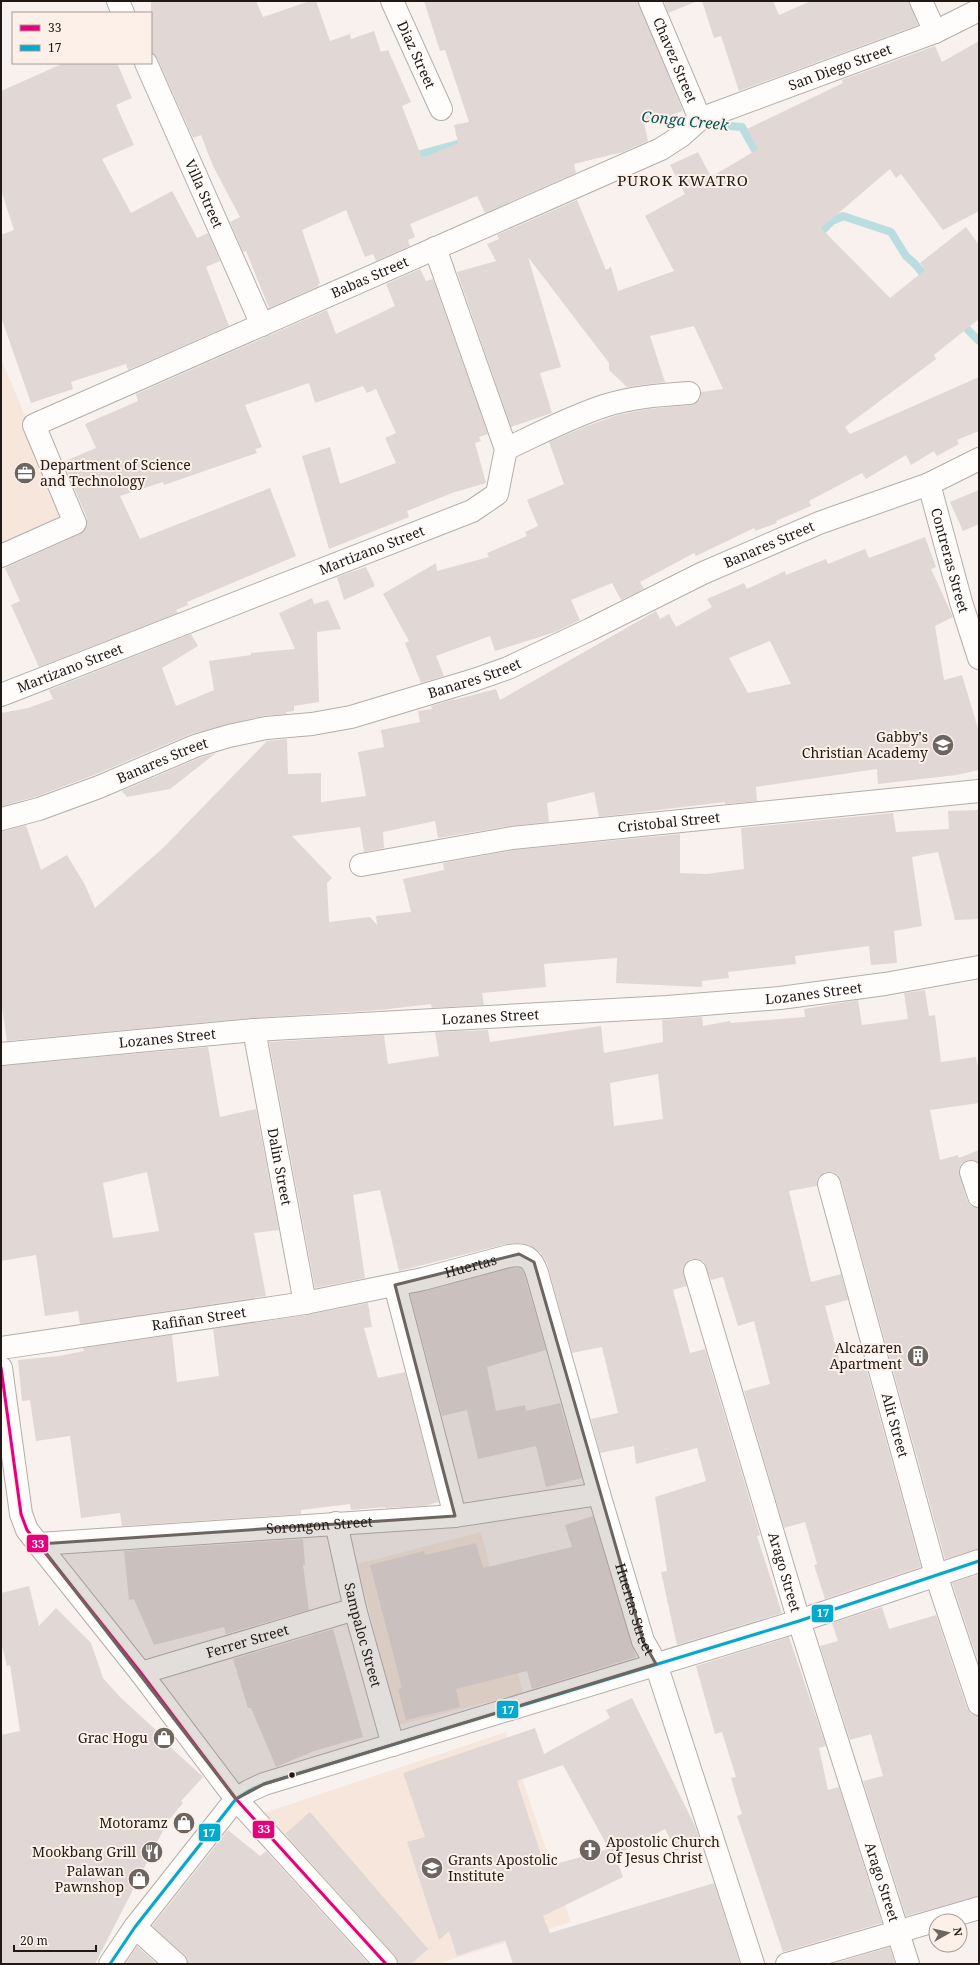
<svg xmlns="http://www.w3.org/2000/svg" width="980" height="1965" font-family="'Noto Serif',serif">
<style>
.built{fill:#f6e6dc}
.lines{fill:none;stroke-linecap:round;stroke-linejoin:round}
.stream{stroke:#badde0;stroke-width:8}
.building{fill:#e1d8d6;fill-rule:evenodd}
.minor-casing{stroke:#b4aea9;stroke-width:24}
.minor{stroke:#fefdfc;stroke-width:22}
.bus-1-casing{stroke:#fdf0e8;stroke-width:6}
.bus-2-casing{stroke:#fdf0e8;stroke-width:6}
.bus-1{stroke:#e5007d;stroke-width:3}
.bus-2{stroke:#00a9ce;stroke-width:3}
.marked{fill:#6c6560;fill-opacity:0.2;stroke:#6c6560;stroke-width:3;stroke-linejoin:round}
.bus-dot{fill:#201914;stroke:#fdf0e8;stroke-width:1.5}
.labels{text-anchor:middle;stroke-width:4;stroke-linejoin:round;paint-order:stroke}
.street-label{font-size:14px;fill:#201914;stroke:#fdf0e8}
.poi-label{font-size:14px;fill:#201914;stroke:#fdf0e8;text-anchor:end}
.water-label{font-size:15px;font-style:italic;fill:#01535a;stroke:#fdf0e8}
.neighbourhood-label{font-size:15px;letter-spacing:1px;fill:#201914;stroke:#fdf0e8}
.line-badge{stroke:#fdf0e8;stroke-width:1.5}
.badge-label{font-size:11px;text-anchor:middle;font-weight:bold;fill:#fff}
</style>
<rect width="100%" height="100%" fill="#f8f1ed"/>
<g class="built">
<path d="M1 359 69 519 1 550Z"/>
<path d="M481 1532 523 1693 399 1725 357 1564Z"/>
<path d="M506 1732 571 1922 437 1964H397L264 1813Z"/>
</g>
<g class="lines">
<g class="stream">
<path d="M653 116 692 122"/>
<path d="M706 124 742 127 760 159"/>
<path d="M410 157 461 143"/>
<path d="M815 219 823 230 832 221 843 216 891 232 906 256 915 264 928 280"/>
<path d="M960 322 979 341"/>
</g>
</g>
<g class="building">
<path d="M151 1H256L263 17 310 1H316L330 41 350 34 351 39 374 31 381 52 388 50 411 102 402 106 422 158 458 143 454 125 469 122 445 50 440 51 424 1H638L683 111 644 123 648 141 623 152 574 164 576 173 485 213 477 196 410 224 415 237 408 240 410 246 376 261 373 254 365 257 346 210 302 230 320 283 318 284 319 286 269 308 246 251 243 252 230 222 240 217 213 166 201 135 193 138 157 58 151 52Z"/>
<path d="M664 1H695V2L668 13Z"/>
<path d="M702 1H773L779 15 811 1H909L918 25 739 91 721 36 714 38Z"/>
<path d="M979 41V211L943 230 901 174 896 178 890 169 821 228 890 298 925 270 920 263 966 227 979 245V319L934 355 936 359 845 427 850 434 979 377V431L957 440 959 444 937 456 934 451 911 465 906 455 866 479 862 473 809 501 811 506 776 521 777 523 755 531 754 528 696 556 694 553 640 582 644 589 621 600 612 583 571 600 580 620 555 632 495 651 490 636 436 656 444 676 421 683 405 643 409 641 383 594 436 563 437 571 489 557 487 553 527 536 525 532 538 526 527 500 564 484 549 442 584 427 618 415 648 409 690 405 696 403 700 399 701 392 723 389 694 326 650 336 665 382 627 387 609 370V363L528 257 561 367 540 373 552 413 511 427 457 272 496 261 487 244 499 239 497 235 577 200 606 270 611 267 618 291 674 271 645 216 685 194 670 165 698 152 711 177 758 149 747 129 843 83 842 80 935 46 942 62Z"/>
<path d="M64 63H117L132 98 116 105 134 145 102 159 131 213 172 191 197 238 208 233 220 261 206 267 229 326 128 370 126 364 71 382 73 389 31 403 1 317V235L14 230 1 190V91Z"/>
<path d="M420 269 426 281 433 279 488 434 479 437 481 441 475 443 486 483 452 493 407 511 409 517 329 549 302 456 330 447 340 484 396 463 385 438 396 433 376 389 367 393 363 386 315 403 309 383 245 405 262 447 255 449 257 453 164 485 163 482 120 496 140 539 270 488 296 556 187 602 188 605 176 610 178 613 39 667 11 605 20 601 5 568 80 534 85 530 87 524V518L63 462 96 448 85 424 138 401 136 394 327 310 336 334 395 306 386 284Z"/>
<path d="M979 490V524L963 531 950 502Z"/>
<path d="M925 537 936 567 931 569 953 617 935 626 944 680 962 675 979 732V770L956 775 878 784 877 769 756 787 757 801 725 804V802L599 817 594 792 547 803 549 822 510 826 438 838 435 821 383 832 384 848 364 852 360 827 292 836 332 878 327 883 329 922 370 917 377 925 376 916 411 912 403 879 444 870 443 863 514 850 680 834V873L707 874 744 869 741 828 893 813 896 832 949 829 948 811 978 810 979 919 955 920 938 852 912 857 922 926 894 931 897 963 871 965 869 946 795 956 796 964 728 972 729 978 702 981V987L616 983 617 958 544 964 546 987 482 993 484 1005 432 1008 431 1004 380 1010 253 1018 7 1041 1 1001V831L26 825 41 870 67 855 85 885 95 908 163 848 267 741 287 739 288 774 321 773V802L366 796 358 752 384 747 381 730 420 722 418 711 432 709 431 706 454 699V700L496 689 500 700 656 611 660 619 669 614 676 627 712 607 707 599 744 583 747 589 785 571 786 575 826 559 828 564 865 549 869 558ZM770 641 791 684 748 693 729 658Z"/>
<path d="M366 567 375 586 344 600 337 577Z"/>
<path d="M312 598 314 604 328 600 341 629 317 632 319 702 294 706V711L286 712V714L263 716 191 734 94 775 35 797 1 806V713L28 708 53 699 49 690 191 634 198 646 162 668 176 706 214 690 209 661 251 655V653L295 649 279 613Z"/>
<path d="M216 753 170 789 127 797 122 791 199 758Z"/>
<path d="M925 990 929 1016 935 1015 941 1062 976 1057 979 1072V1103L930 1110 940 1160 958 1155 959 1158 979 1150V1162L973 1160H967L961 1164 959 1170 967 1200 971 1206 979 1208V1549L945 1559 841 1181 838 1175 833 1172H825L820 1176 817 1180V1186L789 1191 811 1282 841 1274 848 1300 825 1306 841 1366 864 1360 921 1567 825 1599 814 1565 817 1564 805 1522 784 1528 744 1391 770 1384 754 1321 738 1326 723 1277 711 1280 704 1262 698 1259H691L686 1263 683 1268 687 1286 673 1290 690 1353 705 1349 760 1535 757 1536 782 1613 677 1645 661 1572 667 1571 655 1497 706 1481 697 1448 636 1464 634 1446 600 1453 591 1419 618 1413 602 1347 572 1353 547 1263 540 1252 529 1245 519 1243 506 1244 399 1271 380 1190 353 1195 365 1278 315 1288 269 1042 384 1035 388 1064 439 1056 435 1032 488 1030 490 1042 601 1026 604 1053 663 1042 662 1020 702 1017 703 1026 730 1021 731 1023 805 1017 804 1009 858 1000 862 1025 908 1019 904 993ZM658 1074 663 1119 614 1126 610 1083Z"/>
<path d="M208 1047 220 1117 256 1109 279 1230 254 1233 266 1296 80 1324 78 1311 45 1316 36 1255 1 1261V1066ZM147 1172 159 1231 113 1238 103 1183Z"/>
<path d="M511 1268H520L524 1273 546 1350 487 1367 496 1411 525 1405 526 1411 560 1403 582 1478 546 1487 536 1446 478 1459 467 1410 442 1416 410 1294Z"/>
<path d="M368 1303 372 1327 364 1328 378 1378 405 1372 439 1502 424 1506 385 1508V1507L351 1510 350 1504 301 1510V1514L122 1526 120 1513 81 1518 70 1436 36 1441 30 1400 22 1401 18 1360 59 1356 84 1351 83 1348 172 1335 177 1382 219 1376 213 1329 307 1315Z"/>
<path d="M593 1516 636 1657 532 1689 527 1671 456 1689 460 1707 406 1720 398 1689 402 1688 370 1565 424 1551 425 1555 476 1543 483 1568 572 1547 565 1525Z"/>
<path d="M303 1539 305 1565H303L309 1610 226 1634 224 1627 154 1645 134 1599 129 1600 124 1551Z"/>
<path d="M979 1574V1664L952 1583Z"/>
<path d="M29 1586 39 1626 56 1608 91 1643 103 1678 120 1697 169 1742 167 1744 203 1777 181 1801 183 1803 168 1821 95 1964H1V1735L20 1731 10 1665 7 1666 1 1642V1593Z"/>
<path d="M882 1607 889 1629 936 1615 967 1708 971 1714 979 1716V1896L906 1916 863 1781 883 1776 871 1734 850 1740 820 1646 838 1641 832 1623Z"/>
<path d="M333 1629 363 1737 314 1751 276 1767 251 1708H248L233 1659Z"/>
<path d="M789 1637 826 1746 819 1748 828 1790 839 1787 882 1923 783 1952 737 1816 742 1814 731 1778 736 1777 722 1732 715 1734 696 1666Z"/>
<path d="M632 1698 695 1826 700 1840 676 1851 665 1829 615 1856 623 1877 543 1916 550 1933 714 1883 740 1964H513L505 1940 457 1956 449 1931 439 1940 407 1842 425 1837 403 1773 535 1728 544 1754 610 1718 606 1710ZM563 1765 609 1849 545 1867 517 1781Z"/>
<path d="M310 1812 428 1949 411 1964H398L395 1956 285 1834Z"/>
<path d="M228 1830 260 1856 266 1851 369 1964H188L184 1955 152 1926Z"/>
<path d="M137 1946 157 1964H125Z"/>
<path d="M890 1947 895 1964H832Z"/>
</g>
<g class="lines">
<g class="minor-casing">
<g id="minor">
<path d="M118 1 123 13"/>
<path id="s1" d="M392 1 441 109"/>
<path id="s2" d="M650 1 700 119"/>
<path d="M921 1 935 32"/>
<path id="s3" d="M146 63 262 325"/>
<path d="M506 449C538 434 570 417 604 406 632 397 660 395 689 393"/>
<path id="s4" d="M929 484 961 602 979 658"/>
<path id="s5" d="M1 556 75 523 34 425 661 149 681 136 700 119 935 32 979 10"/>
<path id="s6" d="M1 695 472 511 497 494 506 449 435 248"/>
<path id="s7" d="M1 819 39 809 99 787 195 746 229 736 266 728 312 724 351 717 474 680 508 668 589 630 703 573 819 523 929 484 979 459"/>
<path id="s8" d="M361 865 512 838 979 791"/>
<path id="s9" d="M254 1030 305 1303"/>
<path id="s10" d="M1 1054 254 1030 667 1007 780 998 885 984 979 967"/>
<path d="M971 1172 979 1196"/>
<path id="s11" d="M829 1184 936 1575 979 1704"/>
<path id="s12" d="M695 1271 799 1621 908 1964"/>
<path d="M395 1285 455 1516"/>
<path id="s13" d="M1 1348 305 1303 423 1279 509 1256C525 1253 532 1258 537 1273L599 1494 643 1641 656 1664 753 1964"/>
<path d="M1 1368 21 1514 27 1530 141 1673 236 1799 386 1964"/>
<path id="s14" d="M336 1523 355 1609 393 1745"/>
<path id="s15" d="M39 1544 455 1516 599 1494"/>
<path id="s16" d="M141 1673 355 1609"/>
<path d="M135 1927 176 1964"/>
<path d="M110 1964 135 1927 236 1799 249 1791 264 1784 799 1621 979 1561"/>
<path d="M787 1964 979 1908"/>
</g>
</g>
<use href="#minor" class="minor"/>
<g class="bus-1-casing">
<path id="bus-1" d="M1 1368 21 1514 27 1530 141 1673 236 1799 386 1964"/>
</g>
<g class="bus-2-casing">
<path id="bus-2" d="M110 1964 135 1927 236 1799 249 1791 264 1784 799 1621 979 1561"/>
</g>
<use href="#bus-1" class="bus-1"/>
<use href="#bus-2" class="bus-2"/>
</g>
<path class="marked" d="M519 1254 534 1262 643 1641 656 1664 264 1784 236 1799 39 1544 455 1516 395 1285Z"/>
<defs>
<g id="office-disc" transform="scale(1.15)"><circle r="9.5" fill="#6c6560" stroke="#fdf0e8"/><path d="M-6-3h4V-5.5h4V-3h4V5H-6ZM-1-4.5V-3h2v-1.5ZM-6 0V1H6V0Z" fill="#fff"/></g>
<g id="school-disc" transform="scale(1.15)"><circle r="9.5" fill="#6c6560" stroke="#fdf0e8"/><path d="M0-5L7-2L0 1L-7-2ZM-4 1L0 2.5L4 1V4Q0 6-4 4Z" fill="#fff"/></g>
<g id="building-disc" transform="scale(1.15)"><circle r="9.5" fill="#6c6560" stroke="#fdf0e8"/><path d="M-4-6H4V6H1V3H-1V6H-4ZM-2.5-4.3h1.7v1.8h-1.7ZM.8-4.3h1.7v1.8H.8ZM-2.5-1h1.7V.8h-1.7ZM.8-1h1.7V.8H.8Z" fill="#fff"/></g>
<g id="shop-disc" transform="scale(1.15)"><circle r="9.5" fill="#6c6560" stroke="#fdf0e8"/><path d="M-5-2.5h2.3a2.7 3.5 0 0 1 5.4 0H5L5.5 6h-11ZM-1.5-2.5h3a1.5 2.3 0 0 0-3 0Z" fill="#fff"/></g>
<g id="church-disc" transform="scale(1.15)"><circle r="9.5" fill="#6c6560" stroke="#fdf0e8"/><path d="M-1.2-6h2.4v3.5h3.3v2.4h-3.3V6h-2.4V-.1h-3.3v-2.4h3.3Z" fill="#fff"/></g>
<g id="restaurant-disc" transform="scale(1.15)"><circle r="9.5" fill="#6c6560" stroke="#fdf0e8"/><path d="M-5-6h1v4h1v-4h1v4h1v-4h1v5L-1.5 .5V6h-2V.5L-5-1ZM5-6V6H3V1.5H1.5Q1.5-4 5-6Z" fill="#fff"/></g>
</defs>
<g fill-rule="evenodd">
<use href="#office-disc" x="25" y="473"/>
<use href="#school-disc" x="943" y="745"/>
<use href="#building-disc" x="918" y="1356"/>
<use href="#shop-disc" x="164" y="1738"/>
<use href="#shop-disc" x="184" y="1823"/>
<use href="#church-disc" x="590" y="1850"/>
<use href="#restaurant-disc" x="152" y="1852"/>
<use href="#school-disc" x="432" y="1868"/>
<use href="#shop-disc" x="139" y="1879"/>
</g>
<circle class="bus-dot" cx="292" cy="1775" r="3.5"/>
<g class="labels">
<g class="street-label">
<text dy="5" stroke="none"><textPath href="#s1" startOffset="59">Diaz Street</textPath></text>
<text dy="5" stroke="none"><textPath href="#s2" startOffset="64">Chavez Street</textPath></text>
<text dy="5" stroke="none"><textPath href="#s5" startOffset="1071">San Diego Street</textPath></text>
<text dy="5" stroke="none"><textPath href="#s3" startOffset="143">Villa Street</textPath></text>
<text dy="5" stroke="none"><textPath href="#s5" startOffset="554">Babas Street</textPath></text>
<text dy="5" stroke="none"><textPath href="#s7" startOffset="820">Banares Street</textPath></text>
<text dy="5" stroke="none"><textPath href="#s6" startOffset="398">Martizano Street</textPath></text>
<text dy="5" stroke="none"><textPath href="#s4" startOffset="79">Contreras Street</textPath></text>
<text dy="5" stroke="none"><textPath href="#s6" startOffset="74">Martizano Street</textPath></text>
<text dy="5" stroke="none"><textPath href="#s7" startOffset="496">Banares Street</textPath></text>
<text dy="5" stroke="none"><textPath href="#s7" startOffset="172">Banares Street</textPath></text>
<text dy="5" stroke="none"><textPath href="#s8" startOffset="311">Cristobal Street</textPath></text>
<text dy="5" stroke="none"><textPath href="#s10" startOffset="815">Lozanes Street</textPath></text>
<text dy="5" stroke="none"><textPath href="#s10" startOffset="491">Lozanes Street</textPath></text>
<text dy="5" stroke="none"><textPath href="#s10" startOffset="167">Lozanes Street</textPath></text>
<text dy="5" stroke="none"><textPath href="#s9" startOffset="139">Dalin Street</textPath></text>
<text dy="5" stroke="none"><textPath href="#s13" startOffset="477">Huertas</textPath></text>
<text dy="5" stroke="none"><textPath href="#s13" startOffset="200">Rafiñan Street</textPath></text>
<text dy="5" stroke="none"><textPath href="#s11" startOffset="250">Alit Street</textPath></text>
<text dy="5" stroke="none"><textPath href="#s15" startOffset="281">Sorongon Street</textPath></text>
<text dy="5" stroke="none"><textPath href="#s12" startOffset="314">Arago Street</textPath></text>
<text dy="5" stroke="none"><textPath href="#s13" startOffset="904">Huertas Street</textPath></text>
<text dy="5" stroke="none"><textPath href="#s14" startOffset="115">Sampaloc Street</textPath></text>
<text dy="5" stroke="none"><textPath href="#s16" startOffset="111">Ferrer Street</textPath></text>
<text dy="5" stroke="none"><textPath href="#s12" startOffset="639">Arago Street</textPath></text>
</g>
<g class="poi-label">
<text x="40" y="470" text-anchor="start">Department of Science<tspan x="40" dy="16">and Technology</tspan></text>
<text x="928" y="742">Gabby's<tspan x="928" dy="16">Christian Academy</tspan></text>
<text x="902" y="1353">Alcazaren<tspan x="902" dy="16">Apartment</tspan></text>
<text x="148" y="1743">Grac Hogu</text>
<text x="168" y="1828">Motoramz</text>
<text x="606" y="1847" text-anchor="start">Apostolic Church<tspan x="606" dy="16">Of Jesus Christ</tspan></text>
<text x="136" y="1857">Mookbang Grill</text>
<text x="448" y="1865" text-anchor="start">Grants Apostolic<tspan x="448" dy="16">Institute</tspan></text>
<text x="124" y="1876">Palawan<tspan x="124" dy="16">Pawnshop</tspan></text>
</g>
<g class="water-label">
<text transform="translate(685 121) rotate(6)" y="5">Conga Creek</text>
</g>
<g class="neighbourhood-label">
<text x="683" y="186">PUROK KWATRO</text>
</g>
</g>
<g class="line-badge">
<rect x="26" y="1534" width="23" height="19" rx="4" fill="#e5007d"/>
<rect x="811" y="1604" width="23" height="19" rx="4" fill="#00a9ce"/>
<rect x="496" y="1700" width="23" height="19" rx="4" fill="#00a9ce"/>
<rect x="252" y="1820" width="23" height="19" rx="4" fill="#e5007d"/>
<rect x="198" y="1823" width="23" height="19" rx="4" fill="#00a9ce"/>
</g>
<g class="badge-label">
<text x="38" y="1548">33</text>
<text x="823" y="1617">17</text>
<text x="508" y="1714">17</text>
<text x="264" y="1833">33</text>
<text x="209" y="1837">17</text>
</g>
<rect width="980" height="1965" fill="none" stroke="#201914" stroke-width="4"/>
<rect x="12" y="12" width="140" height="52" fill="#fdf0e8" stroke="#a59a93"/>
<rect x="20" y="25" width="20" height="6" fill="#e5007d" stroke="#a59a93"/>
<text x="48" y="32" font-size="12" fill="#201914">33</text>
<rect x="20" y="45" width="20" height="6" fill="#00a9ce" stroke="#a59a93"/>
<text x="48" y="52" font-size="12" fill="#201914">17</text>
<g transform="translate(948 1933) rotate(82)"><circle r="19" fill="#fdf0e8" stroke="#a59a93"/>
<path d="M0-3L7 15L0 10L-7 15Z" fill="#6c6560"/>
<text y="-6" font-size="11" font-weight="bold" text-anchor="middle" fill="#201914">N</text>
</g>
<path d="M14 1945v6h82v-6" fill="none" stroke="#201914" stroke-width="2"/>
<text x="20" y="1945" font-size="12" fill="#201914" stroke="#fdf0e8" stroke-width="3" paint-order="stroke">20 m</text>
</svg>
